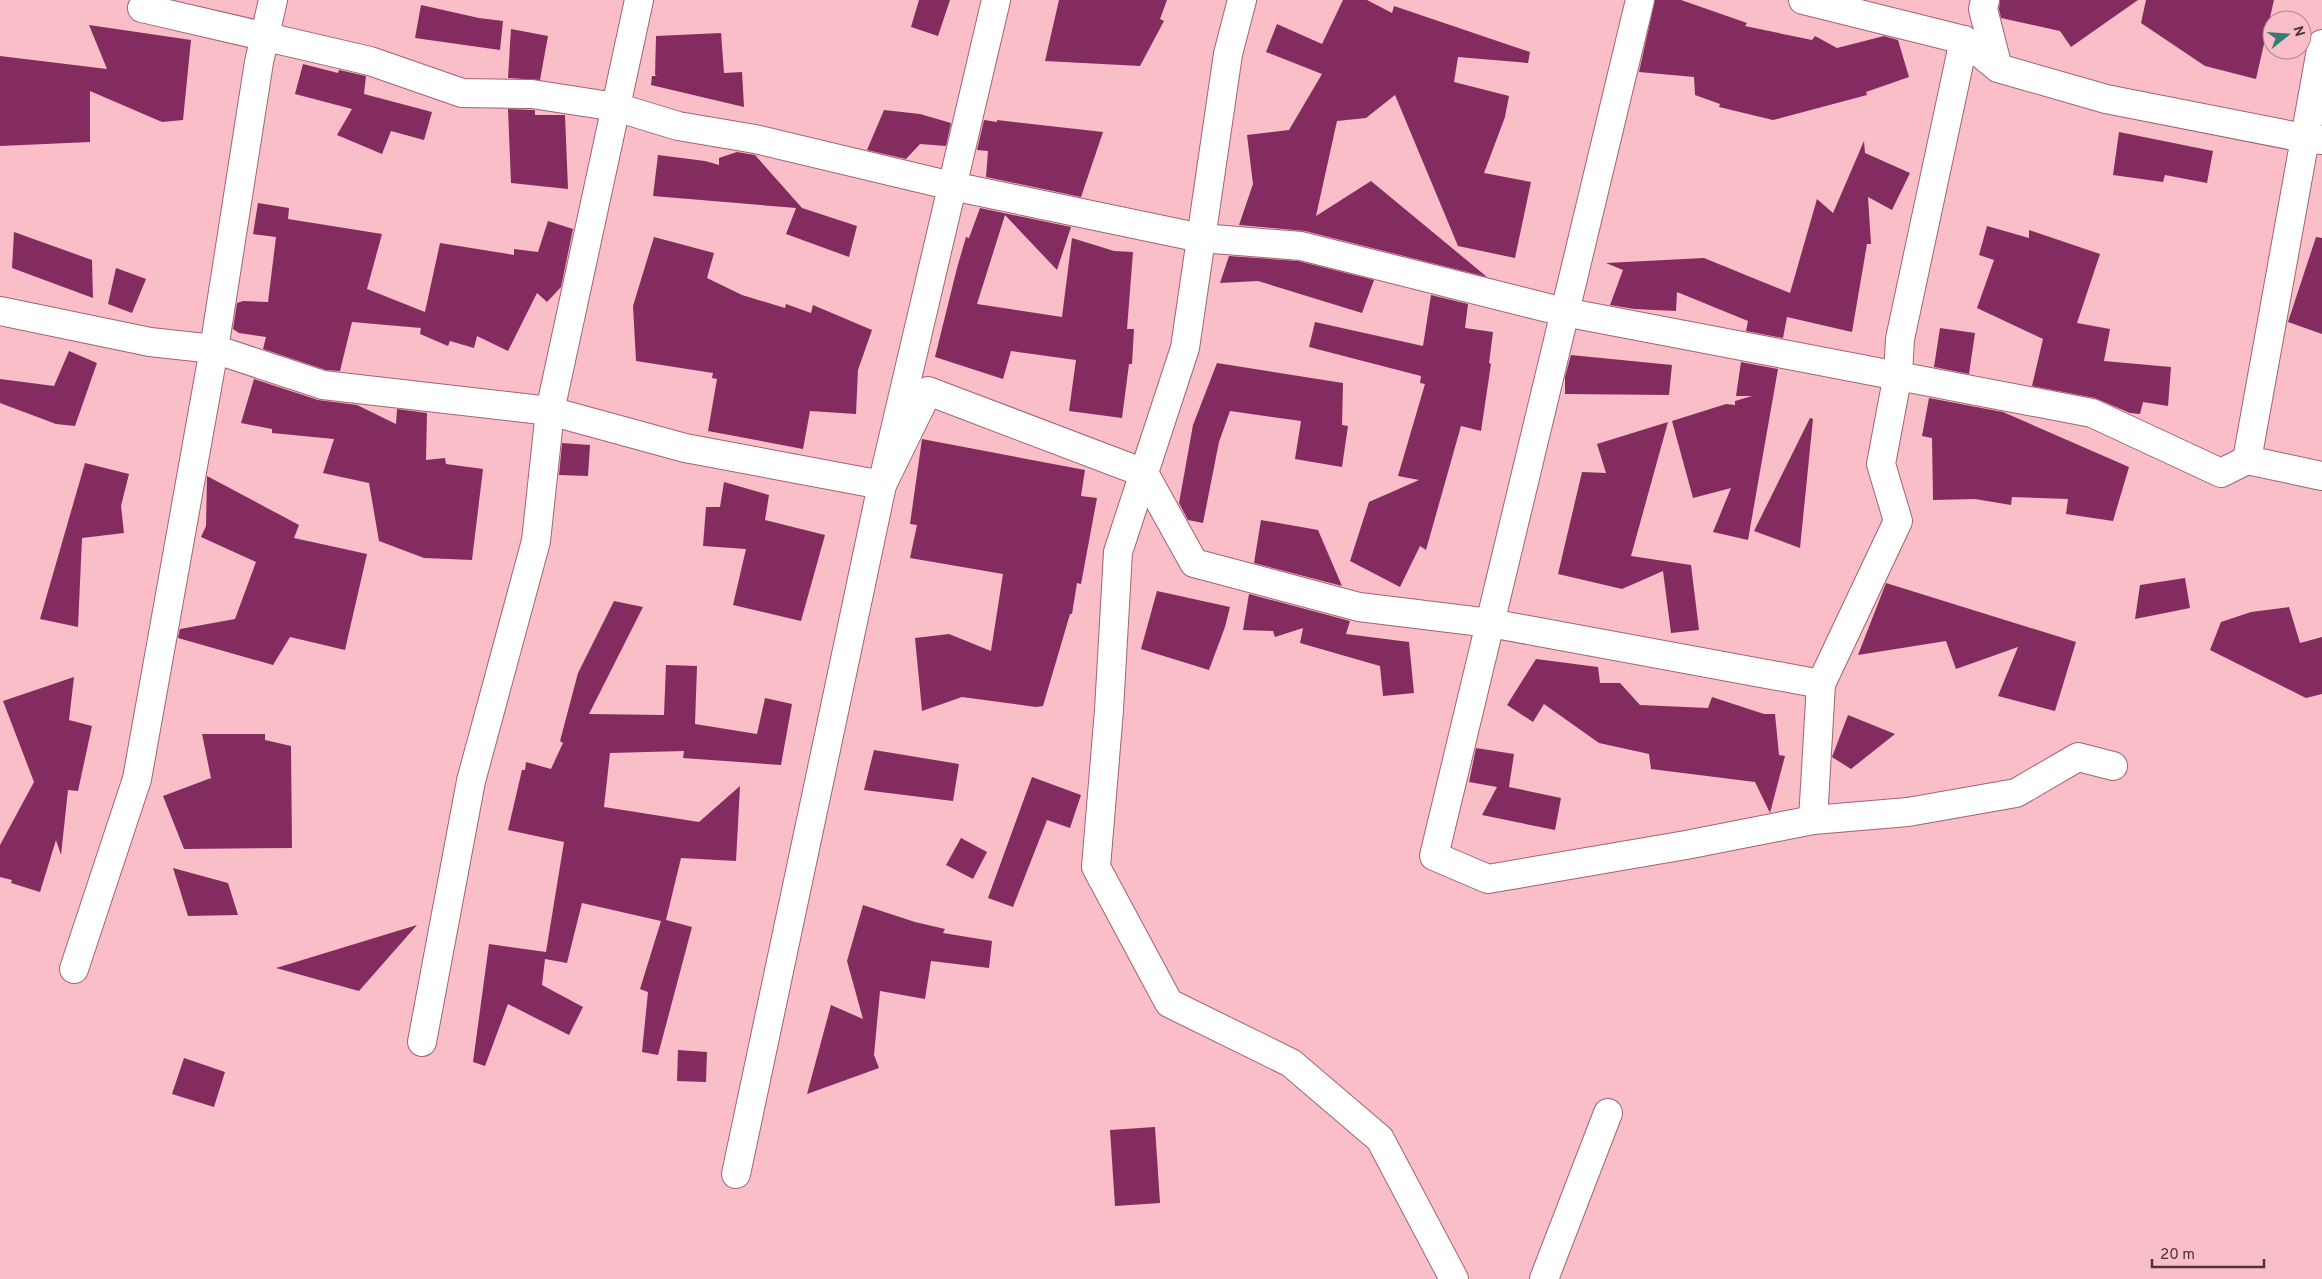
<svg xmlns="http://www.w3.org/2000/svg" width="2322" height="1279" font-family="Overpass,sans-serif">
<style>
.building{fill:#842c5f}
.lines{fill:none;stroke-linecap:round;stroke-linejoin:round}
.minor-casing{stroke:#a3636f;stroke-width:30}
.minor{stroke:#fff;stroke-width:28}
</style>
<rect width="100%" height="100%" fill="#f9bec8"/>
<g class="building">
<path d="M919 0H950L938 36 911 27Z"/>
<path d="M1059 0H1167L1160 19 1164 21 1140 66 1045 61Z"/>
<path d="M1343 0H1367L1392 13 1394 6 1530 52 1528 63 1458 57 1454 82 1509 96 1505 117 1484 173 1531 182 1515 258 1458 246 1395 95 1366 118 1337 121 1316 216 1371 181 1487 277 1305 231 1239 225 1253 184 1247 135 1289 130 1322 74 1266 52 1277 24 1322 44Z"/>
<path d="M1655 0H1681L1747 23 1745 26 1812 40 1815 36 1837 48 1884 36 1898 40 1909 77 1866 92 1867 95 1773 120 1719 107 1720 104 1695 95 1694 77 1639 72Z"/>
<path d="M2000 0H2138L2071 47 2060 31 2001 18 1999 9Z"/>
<path d="M2146 0H2274L2256 79 2205 66 2141 23Z"/>
<path d="M421 5 479 18 503 21 500 50 415 38Z"/>
<path d="M89 25 191 40 183 120 162 122 90 91V142L0 146V56L107 69Z"/>
<path d="M511 29 548 36 540 80 508 78Z"/>
<path d="M721 33 724 73 742 72 744 107 651 85 652 76H657L655 75 656 36Z"/>
<path d="M303 64 338 73 339 70 366 76 364 94 432 112 424 140 391 131 382 154 337 135 352 109 295 94Z"/>
<path d="M508 109 535 110V115H565L568 189 511 183Z"/>
<path d="M884 110 920 114 951 123 946 146 920 144 906 159 867 150Z"/>
<path d="M984 120 997 122V120L1103 132 1081 197 986 177 988 151 977 150Z"/>
<path d="M2119 132 2213 151 2207 183 2165 175 2163 182 2113 175Z"/>
<path d="M1864 141 1865 153 1910 173 1892 210 1868 197 1871 244H1867L1852 332 1787 317 1783 338 1746 331 1748 321 1677 292 1676 311 1634 309 1610 305 1623 270 1606 263 1704 258 1790 293 1817 199 1833 213Z"/>
<path d="M737 152 755 155 802 208 857 226 849 257 786 234 796 208 653 196 658 155 705 161 719 165V158Z"/>
<path d="M258 203 289 208 288 219 382 234 367 289 425 312 440 243 514 255V249L538 252 548 221 573 229 561 287 547 302 537 293 508 351 477 336 474 348 450 341 448 346 420 334 421 328 352 322 340 371 326 370 263 349 266 337 239 333 233 329 237 303 243 301 268 302 276 237 253 234Z"/>
<path d="M980 208 1071 227 1057 270 1005 215 977 304 1062 317 1072 238 1114 251 1133 252 1127 329H1134L1132 364H1129L1122 418 1069 411 1076 360 1011 351 1003 379 935 357 957 268 966 237 969 238Z"/>
<path d="M1987 226 2029 238V230L2100 254 2077 323 2110 329 2104 361 2171 367 2168 406 2143 402 2140 414 2130 413 2095 398 2032 386 2043 339 1977 308 1994 260 1979 255Z"/>
<path d="M14 232 92 260 93 298 12 268Z"/>
<path d="M654 237 714 253 707 278 742 295 785 308 786 304 811 313 813 305 872 330 858 370 856 414 810 411 803 449 708 431 717 379 712 378 713 373 636 361 633 306Z"/>
<path d="M2316 237 2322 238V334L2288 322Z"/>
<path d="M1229 256 1298 261 1374 280 1362 313 1258 281 1220 283Z"/>
<path d="M116 268 146 279 132 313 108 304Z"/>
<path d="M1431 295 1468 304 1465 328 1493 332 1489 363 1491 364 1481 431 1461 426 1426 550 1420 546 1400 587 1350 561 1369 502 1419 480 1398 476 1425 384 1420 383 1421 376 1309 347 1315 322 1423 346Z"/>
<path d="M1940 328 1975 333 1969 374 1934 367Z"/>
<path d="M69 351 97 363 75 426 56 424 0 403V379L54 386Z"/>
<path d="M1571 355 1672 365 1669 395 1565 394V377Z"/>
<path d="M1741 362 1778 369 1748 540 1713 532 1731 488 1693 498 1672 421 1726 404 1735 405V401L1752 396H1736Z"/>
<path d="M1217 363 1343 383 1342 425 1348 426 1342 467 1295 459 1301 421 1230 411 1219 442 1203 523 1188 520 1179 503 1193 425Z"/>
<path d="M254 379 318 400 357 405 396 424 397 409 427 413 426 460 445 458 446 464 483 469 472 560 424 558 379 541 369 483 323 473 334 439 272 433V429L241 423Z"/>
<path d="M1929 398 2003 412 2129 467 2113 521 2066 514 2068 499 2012 497 2011 505 1975 499 1933 500 1932 438 1922 436Z"/>
<path d="M1810 418 1813 419 1800 548 1754 531Z"/>
<path d="M1668 422 1631 556 1691 565 1699 630 1671 633 1663 571 1622 589 1558 574 1582 472 1606 473 1597 444Z"/>
<path d="M922 439 1085 470 1081 496 1097 498 1081 584 1077 583 1072 614H1070L1043 706 1036 707 962 697 922 711 915 638 949 634 991 651 1003 574 910 558 917 525 910 524Z"/>
<path d="M562 443 590 445 588 476 559 475Z"/>
<path d="M85 463 129 474 121 506 124 533 82 538 78 627 40 619Z"/>
<path d="M207 476 299 525 294 538 367 554 345 650 290 637 273 665 178 638 180 629 235 619 256 562 201 537 206 526Z"/>
<path d="M724 482 769 495 765 520 825 535 801 621 733 605 746 549 703 546 706 507H720Z"/>
<path d="M1261 520 1318 530 1342 586 1254 563Z"/>
<path d="M2185 578 2190 608 2135 619 2140 585Z"/>
<path d="M1886 583 2076 642 2055 711 1998 696 2018 647 1956 669 1946 641 1858 655Z"/>
<path d="M1157 591 1230 607 1225 627 1209 670 1141 649Z"/>
<path d="M1249 594 1350 621 1346 634 1409 642 1414 693 1383 696 1380 666 1300 643 1303 628 1275 637 1273 631 1243 630Z"/>
<path d="M614 601 643 607 589 714 664 715 666 665 697 666 695 724 757 734 765 698 792 704 781 765 683 758 684 751 610 753 604 807 699 822 740 786 736 861 681 858 666 920 692 927 658 1055 642 1052 648 992 640 989 661 921 582 903 567 963 545 959 542 985 583 1007 569 1035 508 1004 485 1066 473 1062 489 944 546 952 564 842 508 830 522 770H525L526 762 551 769 563 743 560 741 578 673Z"/>
<path d="M2289 607 2300 643 2322 637V694L2306 698 2210 650 2221 622 2251 612Z"/>
<path d="M1536 659 1598 667 1600 683H1620L1640 705 1708 708 1712 697 1764 714H1775L1779 755 1785 756 1770 813 1755 782 1651 769 1649 754 1599 743 1544 704 1533 722 1507 705Z"/>
<path d="M74 677 69 720 92 726 78 791 68 790 61 855 56 840 40 892 11 883 12 880 0 877V845L34 782 3 701Z"/>
<path d="M1848 715 1895 734 1851 769 1832 757Z"/>
<path d="M202 734H265V740L291 746 292 848 184 849 163 796 211 778Z"/>
<path d="M1476 748 1514 754 1509 787 1561 798 1555 830 1482 815 1497 787 1469 782Z"/>
<path d="M874 750 959 764 953 801 864 790Z"/>
<path d="M1032 777 1081 795 1070 828 1047 820 1013 907 988 898Z"/>
<path d="M961 838 987 852 973 879 946 865Z"/>
<path d="M173 868 228 883 238 915 188 916Z"/>
<path d="M863 905 915 922 945 929 943 933 992 941 989 968 931 961 925 999 880 991 874 1055 879 1068 807 1094 831 1005 863 1019 847 961Z"/>
<path d="M417 925 359 991 276 968Z"/>
<path d="M678 1050 707 1052 706 1082 677 1081Z"/>
<path d="M184 1058 225 1072 214 1107 172 1094Z"/>
<path d="M1155 1127 1160 1203 1115 1206 1110 1130Z"/>
</g>
<g class="lines">
<g class="minor-casing">
<g id="minor">
<path d="M1242 0 1228 54 1185 348 1118 552 1109 710 1096 867 1169 1003 1291 1063 1380 1139 1454 1279"/>
<path d="M1640 0 1434 856 1488 879 1686 845 1813 820 1908 812 2016 793 2078 757 2113 766"/>
<path d="M1803 0 1964 40 1998 68 2106 99 2304 138 2322 140"/>
<path d="M1985 0 1983 9 1998 68"/>
<path d="M142 8 370 61 462 93 532 94 616 107 678 126 755 139 952 186 1201 238 1301 246 1564 312 2092 413 2221 473 2247 460 2322 44"/>
<path d="M0 311 150 342 214 349 323 385 550 411 685 448 882 485 928 391 1144 473 1194 563 1359 607 1490 623 1821 684"/>
<path d="M2247 460 2322 476"/>
<path d="M1813 820 1821 684 1898 521 1881 464 1898 374 1900 339 1964 40"/>
<path d="M74 969 137 779 214 349 259 62 273 0"/>
<path d="M422 1042 471 781 536 541 550 411 639 0"/>
<path d="M736 1174 882 485 996 0"/>
<path d="M1544 1279 1608 1113"/>
</g>
</g>
<use href="#minor" class="minor"/>
</g>
<g transform="translate(2287 35) rotate(73)"><circle r="24" fill="#f9bec8" stroke="#b5868e"/>
<path d="M0-4L9 19L0 12L-9 19Z" fill="#357c77"/>
<text y="-8" font-size="14" font-weight="bold" text-anchor="middle" fill="#4f3237">N</text>
</g>
<path d="M2152 1259v8h112v-8" fill="none" stroke="#4f3237" stroke-width="2.5"/>
<text x="2160" y="1259" font-size="15" fill="#4f3237" stroke="#f9bec8" stroke-width="4" paint-order="stroke">20 m</text>
</svg>
